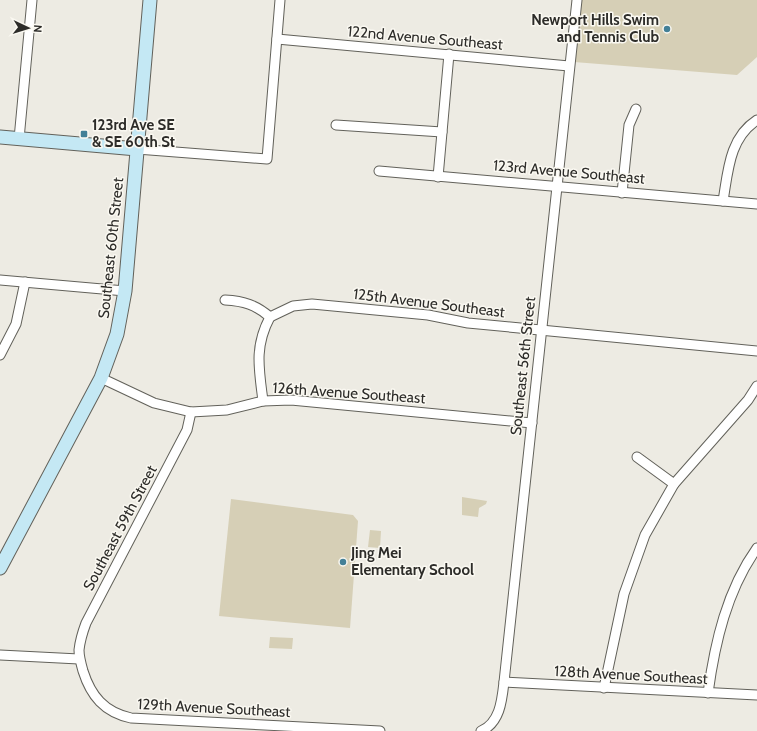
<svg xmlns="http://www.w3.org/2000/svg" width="757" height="731" font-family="Cabin,sans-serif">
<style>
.park{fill:#d6cfb6}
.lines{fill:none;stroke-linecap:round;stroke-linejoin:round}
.street-casing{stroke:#62615a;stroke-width:11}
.secondary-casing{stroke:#62615a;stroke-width:15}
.street{stroke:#fff;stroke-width:9}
.secondary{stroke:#c4e8f4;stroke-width:13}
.poi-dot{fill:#438097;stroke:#faf8f1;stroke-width:1.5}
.labels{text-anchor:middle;stroke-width:3;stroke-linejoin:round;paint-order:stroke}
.poi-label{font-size:15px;font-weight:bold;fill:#2d2c29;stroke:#faf8f1;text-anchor:start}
.street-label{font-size:15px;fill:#2d2c29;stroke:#faf8f1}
</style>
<rect width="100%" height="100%" fill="#edebe3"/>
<g class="park">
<path d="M580 0H757V57L737 75 574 62Z"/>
<path d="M462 497 487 501 486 504 479 508 478 517 462 515Z"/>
<path d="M231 499 353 515 358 521 350 628 219 616Z"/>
<path d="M370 530 381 531 380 548 368 547Z"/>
<path d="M270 637 293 638 292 649 269 648Z"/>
</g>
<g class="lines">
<g class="street-casing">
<g id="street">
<path d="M277 39 569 66"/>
<path d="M336 125 442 132"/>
<path d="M19 139 32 0"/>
<path d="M137 149 267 159 280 0"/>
<path d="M379 171 757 204"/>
<path d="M438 177 449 54"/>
<path d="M622 193 629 125 636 109"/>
<path d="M723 201C728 172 729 138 757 120"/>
<path d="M0 280 125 291"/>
<path d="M225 300C244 301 256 305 270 317L293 306 312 304 428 315 468 323 757 351"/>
<path d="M0 355 16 324 25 282"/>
<path d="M101 378 154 403 191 412 227 410 263 401 291 400 532 423"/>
<path d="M263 401C259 369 254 347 270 317"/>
<path d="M191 412 187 430 86 623C83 631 80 641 79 650 79 657 81 664 83 671 91 696 104 712 131 718L380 731"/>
<path d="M637 457 674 484"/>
<path d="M0 655 79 659"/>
<path d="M504 682 757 695"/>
<path d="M604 688 624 594 645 535 674 484 748 400 757 386"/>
<path d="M708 693C715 642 727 590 757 548"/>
<path d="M481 731C500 723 502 700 504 682L577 0"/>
</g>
</g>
<g class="secondary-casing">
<g id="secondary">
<path d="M0 137 137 149"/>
<path d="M0 568 101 378 117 334 125 291 150 0"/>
</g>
</g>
<use href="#street" class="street"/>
<use href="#secondary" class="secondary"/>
</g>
<g class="poi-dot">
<circle cx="667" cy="29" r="4"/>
<rect x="80" y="130" width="8" height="8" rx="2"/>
<circle cx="343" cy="562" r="4"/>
</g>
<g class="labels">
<g class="poi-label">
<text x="659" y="25" text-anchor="end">Newport Hills Swim<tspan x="659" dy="17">and Tennis Club</tspan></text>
<text x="92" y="130">123rd Ave SE<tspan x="92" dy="17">&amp; SE 60th St</tspan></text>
<text x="351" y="558">Jing Mei<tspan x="351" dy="17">Elementary School</tspan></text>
</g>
<g class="street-label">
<text transform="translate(425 38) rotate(5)" y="5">122nd Avenue Southeast</text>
<text transform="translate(569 172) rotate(5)" y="5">123rd Avenue Southeast</text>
<text transform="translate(111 248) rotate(-84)" y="5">Southeast 60th Street</text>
<text transform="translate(429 303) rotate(7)" y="5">125th Avenue Southeast</text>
<text transform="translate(523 366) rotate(-84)" y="5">Southeast 56th Street</text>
<text transform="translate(349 393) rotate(4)" y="5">126th Avenue Southeast</text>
<text transform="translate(120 528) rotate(-62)" y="5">Southeast 59th Street</text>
<text transform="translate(631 675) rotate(3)" y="5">128th Avenue Southeast</text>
<text transform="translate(214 708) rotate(3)" y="5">129th Avenue Southeast</text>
</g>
</g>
<g transform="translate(28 28) rotate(94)" stroke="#faf8f1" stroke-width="3" paint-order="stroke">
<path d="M0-3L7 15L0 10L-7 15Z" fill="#2d2c29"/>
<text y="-6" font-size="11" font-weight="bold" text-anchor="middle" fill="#2d2c29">N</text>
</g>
</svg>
